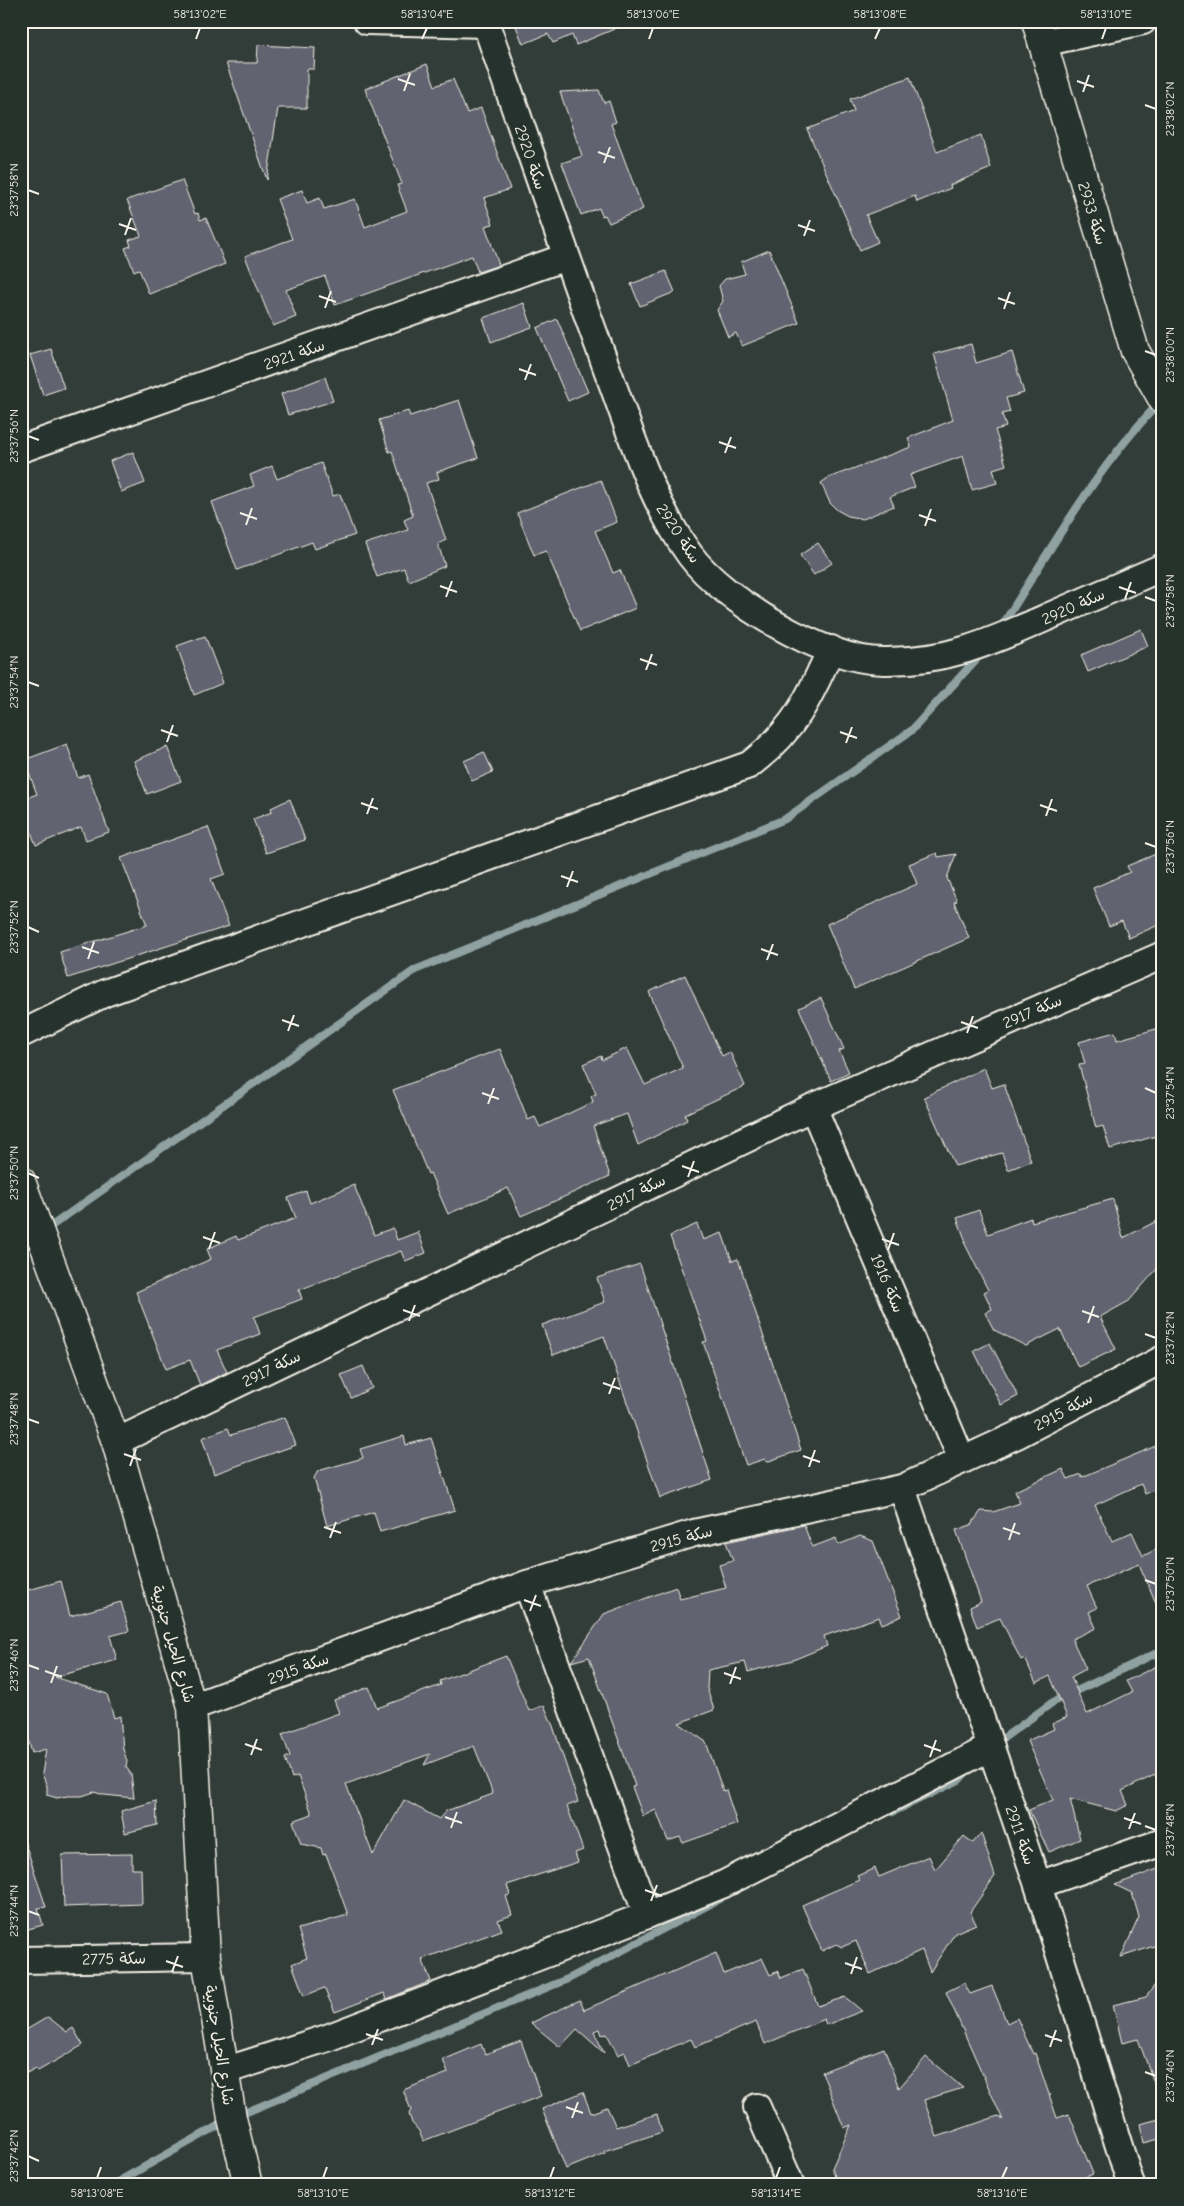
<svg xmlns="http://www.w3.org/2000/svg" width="1184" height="2206" font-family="'Comic Neue','Playpen Sans Arabic',sans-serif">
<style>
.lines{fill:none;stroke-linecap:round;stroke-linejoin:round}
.stream{stroke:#8fa1a1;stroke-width:8}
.building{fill:#626370;stroke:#f4f1e8;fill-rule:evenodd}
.street-casing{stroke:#f4f1e8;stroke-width:30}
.secondary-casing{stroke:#f4f1e8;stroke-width:31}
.street{stroke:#26332d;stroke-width:26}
.secondary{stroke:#26332d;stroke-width:28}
.ticks{fill:none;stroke:#f4f1e8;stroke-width:2}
.labels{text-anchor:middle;stroke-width:4.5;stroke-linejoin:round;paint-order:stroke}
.street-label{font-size:16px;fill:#f4f1e8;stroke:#26332d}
.neatline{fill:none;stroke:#f4f1e8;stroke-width:2}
.ticks-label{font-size:12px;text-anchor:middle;fill:#f4f1e8}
</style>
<rect width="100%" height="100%" fill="#323d3a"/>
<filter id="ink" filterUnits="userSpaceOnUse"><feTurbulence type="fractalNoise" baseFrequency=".02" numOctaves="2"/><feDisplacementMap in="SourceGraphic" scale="10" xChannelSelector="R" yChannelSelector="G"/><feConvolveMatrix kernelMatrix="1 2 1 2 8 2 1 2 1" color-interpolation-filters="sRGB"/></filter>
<g filter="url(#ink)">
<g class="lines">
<g class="stream">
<path d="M1000 629C1049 552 1096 468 1160 402"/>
<path d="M21 1250 40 1234 415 970 785 819 912 730 981 654"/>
<path d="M994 1745 1053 1702 1163 1650"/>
<path d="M893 1812 959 1780 968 1770"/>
<path d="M112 2185 232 2118 570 1978 720 1899"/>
</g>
</g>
<g class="building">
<path d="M514 21H631V22L576 45 572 35 553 43 548 34 523 44Z"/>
<path d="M258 45 315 48 314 69H307V108H278L267 180 226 63H257Z"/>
<path d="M427 64 435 86 453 79 467 113 481 108 510 189 484 198 493 224 485 226 499 265 478 272 472 256 335 305 325 276 286 290 296 317 273 326 245 256 292 239 277 199 302 190 307 203 320 198 324 209 355 199 365 227 407 211 397 185 402 184 365 89Z"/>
<path d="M910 77 937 152 981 135 991 168 950 185 951 188 917 202 915 196 866 215 878 242 860 250 807 129 854 111 850 99Z"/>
<path d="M599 90 604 103 609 101 616 122 611 124 643 209 609 223 605 215 602 216 599 208 581 215 562 163 582 156 560 92Z"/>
<path d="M182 180 195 214 198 213 200 220 206 218 225 264 149 294 139 269 134 271 125 248 131 246 129 240 141 236 127 200Z"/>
<path d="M769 250 799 323 742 346 736 333 728 337 717 310 723 301 719 286 725 279 745 274 741 262Z"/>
<path d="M666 271 675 292 640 306 631 284Z"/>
<path d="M524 303 532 327 491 342 483 318Z"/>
<path d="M557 319 588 392 568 401 537 328Z"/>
<path d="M971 344 976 363 1012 352 1024 393 1006 398 1010 412 1002 414 1006 427 995 430 1006 465 993 469 997 483 972 490 963 456 910 475 915 487 890 497 894 506 863 519 848 516 837 510 830 503 821 483 828 478 911 447 908 438 953 420 934 354Z"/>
<path d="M51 349 64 388 43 395 30 355Z"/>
<path d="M325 377 333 401 288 415 281 394Z"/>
<path d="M459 400 478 458 437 472 439 479 426 483 446 540 438 544 445 566 409 581 404 568 377 577 365 544 408 530 404 520 413 516 392 451 389 452 379 420 408 411 410 416Z"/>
<path d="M133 452 145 483 121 492 110 461Z"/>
<path d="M321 463 333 496 340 494 355 535 315 549 312 542 237 570 212 502 254 486 250 475 272 466 277 479Z"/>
<path d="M601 480 617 522 595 531 613 573 620 570 636 608 580 631 546 551 534 555 517 513Z"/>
<path d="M818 543 832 563 814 575 800 555Z"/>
<path d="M1141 629 1148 646 1088 672 1081 655Z"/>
<path d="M205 636 223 683 194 695 177 646Z"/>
<path d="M67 744 78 778 88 774 109 832 86 840 81 827 36 845 21 806V800L37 794 24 760Z"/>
<path d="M167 747 181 781 147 794 134 761Z"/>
<path d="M484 752 493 772 472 781 464 761Z"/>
<path d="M290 799 305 840 266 853 253 819 272 812 271 808Z"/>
<path d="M208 827 225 874 211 879 229 926 68 978 60 952 147 925 121 858Z"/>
<path d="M1163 851V923L1129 938 1122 921 1109 926 1093 888 1130 872 1127 866Z"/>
<path d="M937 853 938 857 956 854 947 878 957 901 954 902 969 938 854 989 827 924 917 884 909 864Z"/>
<path d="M685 975 722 1056 730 1052 745 1086 685 1114 687 1120 638 1145 627 1114 593 1126 610 1176 546 1205 521 1216 508 1188 448 1214 430 1173 428 1174 393 1090 500 1049 528 1120 535 1117 540 1127 593 1102 591 1096 596 1094 583 1064 601 1056 602 1060 627 1048 645 1085 683 1068 649 992Z"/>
<path d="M821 998 844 1049 839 1051 849 1072 831 1081 799 1008Z"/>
<path d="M1163 1027V1134L1110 1149 1103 1126 1096 1128 1079 1065 1085 1064 1079 1042 1115 1032 1117 1040Z"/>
<path d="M984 1068 992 1088 1004 1084 1031 1161 1008 1170 1002 1153 955 1166 924 1097Z"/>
<path d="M354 1185 374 1235 393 1228 397 1240 418 1232 426 1253 405 1261 401 1251 299 1290 302 1299 254 1317 260 1334 217 1350 227 1372 208 1381 200 1385 190 1360 166 1369 136 1292 211 1259 207 1249 236 1236 238 1240 296 1218 288 1198 306 1191 310 1203Z"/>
<path d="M1113 1199 1123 1238 1157 1221 1163 1232V1262L1129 1301 1100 1317 1116 1349 1078 1367 1060 1329 1026 1346 994 1330 985 1313 992 1309 984 1292 988 1290 964 1242H966L957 1218 979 1210 988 1234 1031 1218 1032 1222Z"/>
<path d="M697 1224 703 1240 722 1233 732 1261 738 1259 801 1450 766 1462 765 1459 746 1465 703 1342 707 1341 670 1236Z"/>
<path d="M640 1264 712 1480 660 1498 604 1336 553 1355 542 1325 605 1302 597 1278Z"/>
<path d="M990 1343 1018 1396 1001 1405 974 1351Z"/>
<path d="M363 1366 372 1388 351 1398 341 1375Z"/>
<path d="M285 1417 296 1445 214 1474 202 1438 228 1428 231 1435Z"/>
<path d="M404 1436 406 1445 431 1438 455 1510 380 1532 374 1512 327 1526 314 1478 318 1471 363 1458 360 1449Z"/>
<path d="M1163 1443V1486L1145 1494 1141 1484 1095 1505 1112 1541 1132 1532 1143 1556 1163 1546V1619L1139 1564 1087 1586 1097 1608 1089 1612 1096 1628 1072 1639 1086 1669 1071 1677 1087 1714 1132 1692 1126 1681 1163 1663V1771L1122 1791 1128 1805 1116 1811 1070 1799 1080 1839 1049 1852 1029 1810 1053 1800 1027 1741 1054 1729 1052 1724 1067 1717 1050 1676 1036 1683 1025 1658 1021 1660 1000 1618 977 1627 970 1607 981 1602 956 1530 971 1525 981 1511 993 1512 1020 1503 1015 1491 1063 1469 1068 1479 1081 1474 1082 1477Z"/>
<path d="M804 1525 812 1547 836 1538 838 1545 860 1536 873 1541 902 1616 882 1624 879 1617 824 1636 827 1646 793 1660 748 1672 745 1662 708 1670 707 1688 714 1710 679 1723 706 1742 723 1791 726 1790 737 1824 683 1843 680 1837 668 1841 656 1810 643 1816 632 1787 635 1786 589 1657 571 1662 604 1614 676 1587 680 1599 726 1588 719 1565 733 1561 726 1542Z"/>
<path d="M61 1581 70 1616 121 1602 129 1631 110 1636 117 1660 55 1677 107 1694 114 1718 120 1716 123 1749 127 1761 126 1767 131 1774 134 1798 104 1795 94 1792 82 1796H67L57 1798 47 1795V1786L42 1774 46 1749 32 1753 26 1732 21 1733V1592Z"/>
<path d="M506 1656 529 1711 544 1705 553 1726 578 1802 567 1806 583 1850 575 1853 578 1862 507 1885 510 1895 506 1896 512 1915 498 1920 502 1930 422 1959 431 1981 387 1999 384 1993 335 2012 324 1988 304 1996 292 1964 307 1958 298 1929 348 1915 326 1854 323 1855 321 1848 301 1844 293 1821 312 1814 298 1776 292 1778 285 1758 290 1756 282 1734 339 1713 334 1700 369 1687 377 1708 441 1685 440 1681ZM474 1746 493 1794 446 1811 439 1819 404 1800 373 1855 346 1784 430 1754 424 1765Z"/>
<path d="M156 1801 157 1825 125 1833 121 1811Z"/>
<path d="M981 1833 995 1876 970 1912 976 1924 955 1933 930 1972 922 1950 870 1974 856 1941 842 1947 836 1944 822 1951 802 1905 859 1880 857 1876 875 1868 879 1877 929 1856 935 1870 964 1836 973 1843Z"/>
<path d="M25 1843 46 1907 38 1908 43 1925 21 1931V1844Z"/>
<path d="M132 1854V1869H141L142 1904 64 1907 62 1855Z"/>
<path d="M1163 1867V1943L1121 1957 1139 1917 1132 1893 1115 1885Z"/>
<path d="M716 1953 724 1974 762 1958 770 1975 778 1971 781 1978 803 1969 818 2006 845 1997 862 2011 826 2025 824 2019 765 2044 756 2022 695 2047 691 2039 630 2065 625 2052 618 2055 607 2034 602 2035 600 2029 594 2031 604 2053 577 2029 560 2047 531 2023 580 2000 584 2010Z"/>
<path d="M1163 1974V2099H1160L1138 2039 1122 2043 1113 2005 1146 1997Z"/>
<path d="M964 1983 970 1994 992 1986 1007 2023 1017 2018 1033 2054 1035 2053 1057 2118 1069 2114 1093 2174 1067 2185H838L832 2168 851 2125 844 2128 822 2072 884 2048 899 2088 926 2057 963 2088 924 2100 937 2137 998 2116 1003 2120 946 1992Z"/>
<path d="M48 2017 67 2032 73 2028 83 2045 38 2071 36 2068 21 2076V2033Z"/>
<path d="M521 2041 541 2096 423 2141 419 2131 412 2123 409 2114 411 2110 403 2090 448 2073 443 2060 481 2044 485 2054Z"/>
<path d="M583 2092 591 2113 607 2107 616 2127 657 2114 662 2132 604 2151 605 2153 566 2169 542 2109Z"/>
<path d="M1163 2118V2138L1144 2143 1140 2124Z"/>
</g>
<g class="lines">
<g class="street-casing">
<g id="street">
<path d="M367 21 486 24"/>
<path d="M485 21C525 138 565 254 607 369 631 433 650 500 690 555 724 601 825 661 883 661 949 662 993 641 1052 615 1089 599 1126 583 1163 567"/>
<path d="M1042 43 1143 21"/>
<path d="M21 449 566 257"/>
<path d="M21 1034 105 993 749 765C794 731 809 699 831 649"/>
<path d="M813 1107 962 1460"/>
<path d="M116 1442 813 1107 1163 955"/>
<path d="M902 1488 1038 1885 1131 2185"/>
<path d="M192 1707 527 1584 694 1533 902 1488 1017 1435 1163 1359"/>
<path d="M1038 1885 1163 1842"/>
<path d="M647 1915 724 1884 991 1747"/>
<path d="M21 1960 206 1957"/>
<path d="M224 2071 327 2038 647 1915 527 1584"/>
<path d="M757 2107 791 2185"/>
</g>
</g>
<g class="secondary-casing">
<g id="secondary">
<path d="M1036 21 1135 351 1163 400"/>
<path d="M21 1181 116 1442 192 1707 206 1957 232 2118 248 2185"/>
</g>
</g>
<use href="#street" class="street"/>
<use href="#secondary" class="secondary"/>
</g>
</g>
<path class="ticks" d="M196 39 200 28M422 39 427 28M649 39 653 28M875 39 880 28M1102 39 1106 28M398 79 415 85M1077 81 1094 87M404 91 410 74M1083 92 1089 75M1145 105 1156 109M598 152 615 158M604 163 610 147M28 190 39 194M119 224 136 230M798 225 815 231M125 235 131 218M804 236 810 220M319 296 336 302M998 298 1015 304M325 308 331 291M1004 309 1010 292M1145 351 1156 355M519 369 536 375M525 380 531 364M28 436 39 440M719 442 736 448M725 453 731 437M240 513 257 519M919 515 936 521M246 525 252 508M925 526 931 509M440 586 457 592M1119 587 1136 593M446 597 452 581M1145 597 1156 601M1125 599 1131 582M640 659 657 665M646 670 652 654M28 682 39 686M161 730 178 736M840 732 857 738M167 742 173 725M846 743 852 727M361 803 378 809M1040 805 1057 811M367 814 373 798M1046 816 1052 799M1145 843 1156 847M561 876 578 882M567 887 573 871M28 927 39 932M82 947 99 953M761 949 778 955M88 959 94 942M767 960 773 944M282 1020 299 1026M961 1022 978 1028M288 1031 294 1015M967 1033 973 1016M1145 1088 1156 1093M482 1093 499 1099M488 1104 494 1088M682 1166 699 1172M28 1173 39 1178M688 1177 694 1161M203 1237 220 1243M882 1239 899 1245M209 1249 215 1232M888 1250 894 1233M403 1310 420 1316M1082 1311 1099 1317M409 1321 415 1305M1088 1323 1094 1306M1145 1334 1156 1338M603 1383 620 1389M609 1394 615 1378M28 1419 39 1423M124 1454 141 1460M803 1456 820 1462M130 1466 136 1449M809 1467 815 1450M324 1527 341 1533M1003 1528 1020 1534M330 1538 336 1522M1009 1540 1015 1523M1145 1580 1156 1584M524 1600 541 1606M530 1611 536 1595M28 1665 39 1669M45 1671 62 1677M724 1673 741 1679M51 1683 57 1666M730 1684 736 1667M245 1744 262 1750M924 1745 941 1751M251 1755 257 1739M930 1757 936 1740M445 1817 462 1823M1124 1818 1141 1824M1145 1826 1156 1830M451 1828 457 1812M1129 1829 1135 1813M645 1890 662 1896M651 1901 657 1885M28 1911 39 1915M166 1961 183 1967M845 1963 862 1969M172 1972 178 1956M851 1974 857 1957M366 2034 383 2040M1045 2035 1062 2041M372 2045 378 2029M1050 2047 1056 2030M1145 2072 1156 2076M566 2107 583 2113M572 2118 578 2102M28 2156 39 2161M97 2178 101 2167M323 2178 327 2167M550 2178 554 2167M776 2178 780 2167M1002 2178 1007 2167"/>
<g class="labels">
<g class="street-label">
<text transform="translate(531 157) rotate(71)" y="6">سكة 2920</text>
<text transform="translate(1093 213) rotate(73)" y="6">سكة 2933</text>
<text transform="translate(294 354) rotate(-19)" y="6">سكة 2921</text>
<text transform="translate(679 533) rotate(57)" y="6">سكة 2920</text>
<text transform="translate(1073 606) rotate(-24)" y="6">سكة 2920</text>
<text transform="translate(1032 1011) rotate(-23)" y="6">سكة 2917</text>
<text transform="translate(636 1192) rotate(-26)" y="6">سكة 2917</text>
<text transform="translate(888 1283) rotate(67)" y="6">سكة 1916</text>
<text transform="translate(271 1368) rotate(-26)" y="6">سكة 2917</text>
<text transform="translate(1063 1411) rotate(-28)" y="6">سكة 2915</text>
<text transform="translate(681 1538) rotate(-15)" y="6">سكة 2915</text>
<text transform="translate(174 1644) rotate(74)" y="6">شارع الحيل جنوبية</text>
<text transform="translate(298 1668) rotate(-20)" y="6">سكة 2915</text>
<text transform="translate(1021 1835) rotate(71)" y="6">سكة 2911</text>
<text transform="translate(114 1958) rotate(-1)" y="6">سكة 2775</text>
<text transform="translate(220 2045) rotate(81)" y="6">شارع الحيل جنوبية</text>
</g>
</g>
<rect width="1184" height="2206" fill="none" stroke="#26332d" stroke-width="55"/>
<rect x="28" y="28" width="1128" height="2150" class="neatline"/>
<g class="ticks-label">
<text x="200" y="18">58°13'02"E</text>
<text x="427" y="18">58°13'04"E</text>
<text x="653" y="18">58°13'06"E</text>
<text x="880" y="18">58°13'08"E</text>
<text x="1106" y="18">58°13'10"E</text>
<text transform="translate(1170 109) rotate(-90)" y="4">23°38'02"N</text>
<text transform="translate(14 190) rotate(-90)" y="4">23°37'58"N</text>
<text transform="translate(1170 355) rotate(-90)" y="4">23°38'00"N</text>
<text transform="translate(14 436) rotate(-90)" y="4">23°37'56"N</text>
<text transform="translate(1170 601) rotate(-90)" y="4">23°37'58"N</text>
<text transform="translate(14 682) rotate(-90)" y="4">23°37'54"N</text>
<text transform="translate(1170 847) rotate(-90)" y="4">23°37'56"N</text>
<text transform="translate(14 927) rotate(-90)" y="4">23°37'52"N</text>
<text transform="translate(1170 1093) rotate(-90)" y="4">23°37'54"N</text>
<text transform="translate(14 1173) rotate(-90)" y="4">23°37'50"N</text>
<text transform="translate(1170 1338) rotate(-90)" y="4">23°37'52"N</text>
<text transform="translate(14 1419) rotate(-90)" y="4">23°37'48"N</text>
<text transform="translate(1170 1584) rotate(-90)" y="4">23°37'50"N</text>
<text transform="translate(14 1665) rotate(-90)" y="4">23°37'46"N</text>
<text transform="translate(1170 1830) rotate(-90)" y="4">23°37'48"N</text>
<text transform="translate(14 1911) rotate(-90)" y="4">23°37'44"N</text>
<text transform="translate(1170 2076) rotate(-90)" y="4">23°37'46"N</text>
<text transform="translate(14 2156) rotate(-90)" y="4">23°37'42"N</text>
<text x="97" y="2197">58°13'08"E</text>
<text x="323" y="2197">58°13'10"E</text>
<text x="550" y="2197">58°13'12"E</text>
<text x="776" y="2197">58°13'14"E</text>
<text x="1002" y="2197">58°13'16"E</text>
</g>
</svg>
